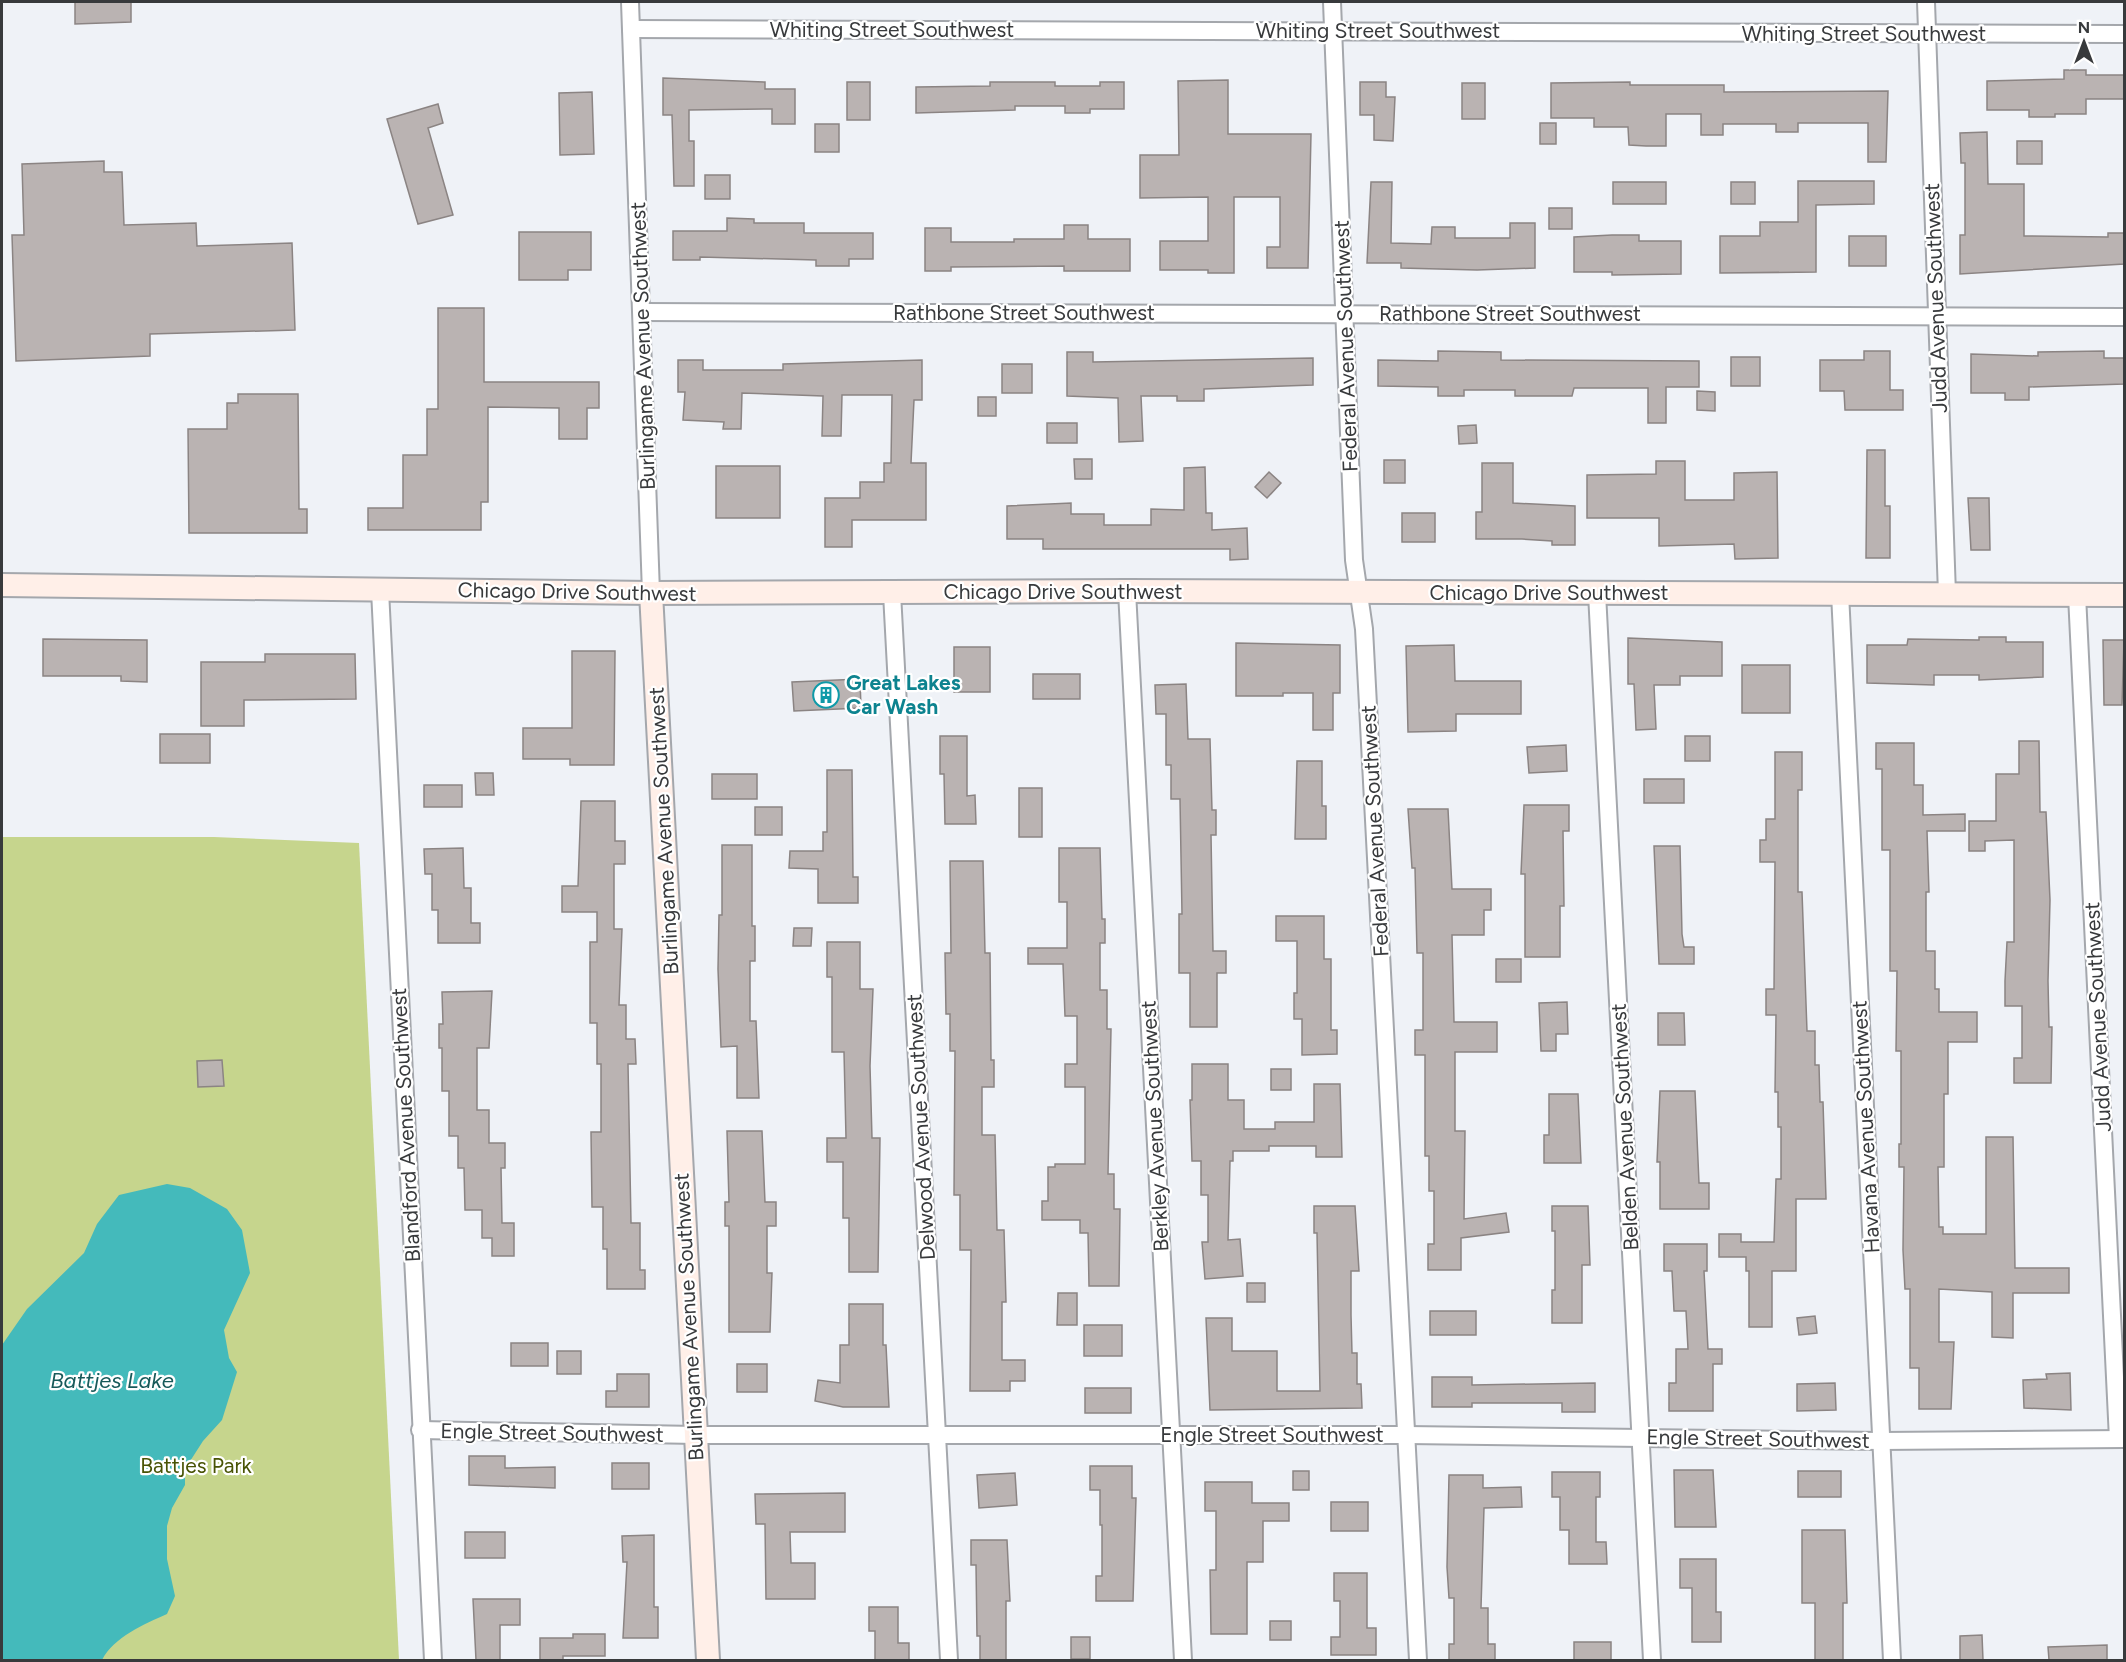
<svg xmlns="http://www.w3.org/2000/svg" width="2126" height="1662" font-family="Figtree,sans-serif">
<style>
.green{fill:#c6d58d}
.water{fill:#44babb}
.building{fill:#bab3b2;stroke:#8b8483;stroke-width:1.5}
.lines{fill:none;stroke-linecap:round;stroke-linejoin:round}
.street-casing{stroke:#a4a7ac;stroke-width:20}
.secondary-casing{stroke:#a4a7ac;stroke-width:26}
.street{stroke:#fff;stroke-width:16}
.secondary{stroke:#ffefe8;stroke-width:22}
.labels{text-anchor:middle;stroke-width:4.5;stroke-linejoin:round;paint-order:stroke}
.street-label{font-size:21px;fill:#383a3c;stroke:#fff}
.culture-label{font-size:21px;font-weight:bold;fill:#0d838f;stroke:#fff;text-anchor:start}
.park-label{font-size:21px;fill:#485304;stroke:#fff}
.water-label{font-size:22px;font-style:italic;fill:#185a5a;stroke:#fff}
</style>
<rect width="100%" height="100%" fill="#eff2f7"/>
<path class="green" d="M2 837H214L359 843 399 1660H2Z"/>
<path class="water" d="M167 1184 190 1188 227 1209 242 1230 250 1273 224 1330 229 1358 237 1372 222 1420 203 1441 185 1469V1485L172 1508 167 1526V1559L175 1596 167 1614C144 1624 114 1637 102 1660H2V1345L27 1309 84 1253 97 1224 119 1195Z"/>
<g class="building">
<path d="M75 2H131V22L75 24Z"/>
<path d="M2064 70H2086V75H2124V99H2086V114H2055V117H2029V110H1987V81L2064 79Z"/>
<path d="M663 78 765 82V89H795V124H772V109L689 110V141H694V186H674L672 115H663Z"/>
<path d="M1228 80V134H1311L1308 268H1267V247H1280V197H1234V273H1208V270H1160V241H1208V197L1140 198V155H1179L1178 81Z"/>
<rect x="847" y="82" width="23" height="38"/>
<path d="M990 82H1055V86H1100V82H1124V109H1090V113H1065V106H1015V110L916 113V87L990 86Z"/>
<path d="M1360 82H1386V97H1395L1393 141 1374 140V115H1360Z"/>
<path d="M1630 82V85H1724V92L1888 91 1886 162H1868V123H1798V132H1776V124H1723V135H1701V114H1666V146H1646L1629 145 1628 127H1594V118H1551V83Z"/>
<rect x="1462" y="83" width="23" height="36"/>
<path d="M592 92 594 154 560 155 559 93Z"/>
<path d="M438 104 443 123 428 128 453 215 418 224 387 119Z"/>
<rect x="1540" y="123" width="16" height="21"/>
<rect x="815" y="124" width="24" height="28"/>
<path d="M1987 132 1988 184H2024V236L2108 237V233H2124V264L1960 274V235H1965V163H1961L1960 133Z"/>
<rect x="2017" y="141" width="25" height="23"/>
<path d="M104 161V172H122L124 225 196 223 197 246 292 243 295 330 150 334V356L16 361 12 235H24L22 164Z"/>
<rect x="705" y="175" width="25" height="24"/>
<path d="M1798 181H1874V204L1816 205V272L1720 273V236H1760V222H1798Z"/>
<path d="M1371 182H1392L1391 243 1431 244 1432 227H1455V238H1510V223H1535V268L1477 270 1401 268V263H1367Z"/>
<rect x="1613" y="182" width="53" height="22"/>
<rect x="1731" y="182" width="24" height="22"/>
<rect x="1549" y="208" width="23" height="21"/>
<path d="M727 218 754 219V223H804V233H873V259H849V266H816V260L700 257V260H673V231H727Z"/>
<path d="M1064 225H1088V239H1130V271H1064V266L951 267V271H925V228H951V242H1014V239H1064Z"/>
<path d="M519 232H591V270H568V280H519Z"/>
<path d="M1612 235H1639V241H1681V274L1612 275V272H1574V237Z"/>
<rect x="1849" y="236" width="37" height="30"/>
<path d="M438 308H484V382H599V408H587V439H559V408L488 407V502H481V530H368V508H403V455H427V409H438Z"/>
<path d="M1438 351 1501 352V360L1699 361V387H1666V423H1648V388H1574L1572 396H1515V390H1464V396H1438V387L1378 386V360L1438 361Z"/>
<path d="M1864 351H1890V390H1903V410H1845L1844 391H1820V360H1864Z"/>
<path d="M2104 351V358H2124V384L2029 387V400H2005V393H1971V354L2038 356V352Z"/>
<path d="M1067 352H1093V362L1313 358V385L1204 389V401H1177V396H1141L1143 441 1119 442 1118 398 1067 396Z"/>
<rect x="1731" y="357" width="29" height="29"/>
<path d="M678 360H703V370H783V364L922 360V400H914L911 463H926V520H852V547H825V498H860V482H884V463H891L892 395H842L841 436H822L823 396 742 393 741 429H723L724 422 683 420 685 392H678Z"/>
<rect x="1002" y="364" width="30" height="29"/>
<path d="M1697 391 1715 392V411L1697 410Z"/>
<path d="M238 394H298L299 509H307V533H189L188 429H227V403H238Z"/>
<rect x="978" y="397" width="18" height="19"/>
<rect x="1047" y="423" width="30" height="20"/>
<path d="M1476 425 1477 443 1459 444 1458 426Z"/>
<path d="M1867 450H1885V506H1890V558H1866Z"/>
<path d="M1074 459H1092V479H1075Z"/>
<rect x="1384" y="460" width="21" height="23"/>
<path d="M1656 461H1685V500H1734V473L1777 472 1778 558 1735 559 1734 544 1659 546V518H1587V475L1656 474Z"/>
<path d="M1482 463H1513V503L1575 506V545H1552V541L1522 539H1476V512H1482Z"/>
<rect x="716" y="466" width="64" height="52"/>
<path d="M1205 467 1206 513H1212V530L1247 528 1248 559 1230 560V549H1043V539H1007V506L1071 503V514H1104V525H1151V509L1184 510V468Z"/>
<path d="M1269 472 1281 483 1267 498 1255 487Z"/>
<path d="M1968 498H1989L1990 550H1971Z"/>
<rect x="1402" y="513" width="33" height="29"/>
<path d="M1979 637H2006V642H2043V677L1979 680V675H1934V685L1867 683V645H1907L1908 639 1979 640Z"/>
<path d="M1628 638 1722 642V676H1680V685H1654L1656 729 1636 730 1634 684H1628Z"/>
<path d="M43 639 147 640V682L121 681V676H43Z"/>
<path d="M2103 640H2124L2122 705H2104Z"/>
<path d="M1236 643 1340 645V693H1333V730H1313V693H1283V696H1236Z"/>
<path d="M1454 645 1455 681H1521V714H1456V731L1408 732 1406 646Z"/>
<rect x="954" y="647" width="36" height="45"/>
<path d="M572 651H615L614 765H570V759H523V728H572Z"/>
<path d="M265 654H355L356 699 244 700V726H201V662H265Z"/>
<rect x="1742" y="665" width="48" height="48"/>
<rect x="1033" y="674" width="47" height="25"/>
<path d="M860 679 861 708 794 711 792 682Z"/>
<path d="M1186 684 1188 739H1210L1212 810H1216V835H1211L1213 951H1226V973H1217V1027H1190V973H1179V914H1182L1180 799H1171V765H1166V714H1156L1155 685Z"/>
<rect x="160" y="734" width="50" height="29"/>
<path d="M940 736H967V796L975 795 976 824H945L944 774H940Z"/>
<rect x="1685" y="736" width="25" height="25"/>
<path d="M2019 741H2039L2040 812H2046L2050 900 2048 981 2049 1027H2052L2051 1083H2014V1058H2022V1006H2005V981L2007 942H2014V840L1985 841V851H1969V821H1996V774H2019Z"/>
<path d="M1876 743H1914V785H1923V815L1965 814V831H1927L1929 892H1926V951H1935V989H1939V1012H1977V1042H1948V1094H1944V1167H1938L1939 1227H1943V1234H1986V1137H2013L2015 1268H2069V1293H2013V1338L1992 1337V1292L1939 1289V1342H1954L1951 1409H1919V1368H1910V1289H1905L1903 1250 1904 1167H1899V1144H1901V1051H1896L1897 971H1890V850H1882V769H1876Z"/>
<path d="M1566 745 1567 771 1529 773 1527 747Z"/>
<path d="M1775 752H1802V790H1798V892H1802L1807 1031H1815V1065H1819L1820 1102H1823L1826 1199H1796V1271H1772V1327H1749V1271H1746V1257H1719V1234H1741V1242H1774L1776 1179H1781V1127H1778V1092H1775L1776 1015H1766V989H1774L1775 862H1760V840H1766V819H1775Z"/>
<path d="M1297 761H1322V806H1326V839H1295Z"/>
<path d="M827 770H852L853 877H858V903H818V869L789 868 790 851H823V832H827Z"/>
<path d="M475 773H493L494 795H476Z"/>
<rect x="712" y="774" width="45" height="25"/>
<rect x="1644" y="779" width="40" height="24"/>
<rect x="424" y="785" width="38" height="22"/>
<rect x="1019" y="788" width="23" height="49"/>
<path d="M581 801H615V841H625V864H614V929H622L619 1005H626V1039H635L636 1064H628L631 1223H640V1270H645V1289H607V1249H603V1207H592L591 1132H601V1064H597V1023H590V942H597V912H562V886H578Z"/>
<path d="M1524 805H1569V831H1563L1564 906H1560V957H1525V874H1521Z"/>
<rect x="755" y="807" width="27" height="28"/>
<path d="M1408 809H1448L1452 889H1491V910H1484V935H1452L1454 1022H1497V1052H1455V1131H1465L1464 1219 1506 1213 1509 1232 1461 1238V1270H1428V1244H1434V1191H1429V1156H1425V1055H1415V1030H1423V953H1417L1415 868H1412Z"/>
<path d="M722 845H752V926H755V961H750V1021H756L759 1098H737V1046L721 1047 718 969 719 915H722Z"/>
<path d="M1654 846H1680L1682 934 1684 947H1694V964H1659Z"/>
<path d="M463 848 464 888H471V923H480V943H438V910H432V874H425L424 849Z"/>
<path d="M1059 848H1100L1102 919H1105V943H1100V990H1107V1029H1111L1108 1174H1114V1209H1120L1119 1286H1089L1088 1233H1080V1220H1042V1201H1048V1167H1055V1164H1085V1087H1065V1064H1077V1016H1065L1063 964H1028V948H1067V902H1059Z"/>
<path d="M950 861H983L985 953H990L991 1060H994V1087H982V1135H995L997 1230H1004L1006 1302H1002V1360H1025V1381H1010V1391H970L971 1250H960V1195H954L955 1051H950V1014H946L945 953H951Z"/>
<path d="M1276 916H1324V959H1331V1030H1337V1054L1302 1055V1019H1294V993H1297V941H1276Z"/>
<path d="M794 928H812L811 946H793Z"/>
<path d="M827 942H860V989H873L870 1066 872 1138H880L878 1272H849V1218H843V1162H827V1138H846L844 1052H832V977H827Z"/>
<rect x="1496" y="959" width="25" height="23"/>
<path d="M492 991 489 1048H477V1110H489V1143H505V1168H501L502 1223H514V1256H492V1238H482V1210H465L464 1168H458V1136H449V1091H442V1048H439V1024H443L442 992Z"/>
<path d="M1567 1002 1568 1034H1556V1051H1541L1539 1003Z"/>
<path d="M1658 1013H1684L1685 1045H1658Z"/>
<path d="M222 1060 224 1086 198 1087 197 1061Z"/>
<path d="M1192 1064H1228V1100H1244V1129H1275V1122H1314V1084H1340L1342 1157H1316V1146H1269V1151H1233V1161H1230L1228 1240 1240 1239 1243 1276 1205 1279 1202 1242H1208V1195H1201V1161H1192L1190 1100H1192Z"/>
<rect x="1271" y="1069" width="20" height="21"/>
<path d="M1660 1091H1695L1699 1183H1709V1209H1660V1162H1657Z"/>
<path d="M1549 1094H1578L1581 1163H1544V1135H1549Z"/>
<path d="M727 1131H762L765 1202H776V1226H767V1273H772L770 1332H729V1226H725V1202H729Z"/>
<path d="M1314 1206H1355L1359 1271H1351V1315L1352 1353H1357V1384H1361L1362 1408 1210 1410 1206 1318H1232V1351H1277V1391H1320L1317 1233H1314Z"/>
<path d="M1552 1206H1588L1590 1265H1582V1323H1552V1290H1555V1231H1552Z"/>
<path d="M1664 1244H1707V1271H1704L1708 1349H1722V1364H1713V1411H1669V1383H1676V1349H1688L1686 1311H1674L1672 1271H1664Z"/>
<rect x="1247" y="1283" width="18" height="19"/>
<path d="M1058 1293H1077V1325H1057Z"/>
<path d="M849 1304H883V1345H886L889 1407H843L815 1401 818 1380 840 1383V1345H849Z"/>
<rect x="1430" y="1311" width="46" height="24"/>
<path d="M1815 1316 1817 1333 1799 1335 1797 1318Z"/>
<rect x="1084" y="1325" width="38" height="31"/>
<rect x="511" y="1343" width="37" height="23"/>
<rect x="557" y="1351" width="24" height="23"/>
<rect x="737" y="1364" width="30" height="28"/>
<path d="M2070 1373 2071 1410 2024 1408 2023 1380 2047 1379 2046 1374Z"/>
<path d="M617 1374H649V1407H606V1391H617Z"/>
<path d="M1432 1377H1472V1385L1595 1383V1412H1562V1403H1472V1407H1432Z"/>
<path d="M1835 1383 1836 1410 1797 1411V1384Z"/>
<rect x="1085" y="1388" width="46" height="25"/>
<path d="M469 1456H505V1468L555 1467V1488L469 1485Z"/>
<rect x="612" y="1463" width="37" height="26"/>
<path d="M1090 1466H1132V1498H1136L1133 1601H1096V1576H1102V1525H1100V1490H1090Z"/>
<path d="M1674 1470H1713L1716 1527H1675Z"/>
<rect x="1293" y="1471" width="16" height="19"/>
<rect x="1798" y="1471" width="43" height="26"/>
<path d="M1552 1472H1600V1497H1596V1542H1606L1607 1564H1569V1530H1560V1497H1552Z"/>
<path d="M1015 1473 1017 1505 979 1508 977 1475Z"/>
<path d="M1449 1475H1483V1488L1521 1487 1522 1507 1484 1508 1481 1608H1488V1644H1495V1660H1449V1644H1454V1598H1449L1447 1567Z"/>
<path d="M1205 1482H1252V1503H1289V1521H1263V1562H1247V1634H1211L1210 1570H1216V1511H1205Z"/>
<path d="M845 1493V1532H790L791 1563H815V1599H766L765 1524H756L755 1494Z"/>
<rect x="1331" y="1502" width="37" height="29"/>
<path d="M1802 1530H1845L1847 1603H1843V1660H1815V1603H1802Z"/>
<rect x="465" y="1532" width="40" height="26"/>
<path d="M654 1535V1607H658V1638H623L627 1562H623L622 1536Z"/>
<path d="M971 1540H1007L1010 1601H1006V1660H980V1636H977L976 1565H971Z"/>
<path d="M1680 1559H1716V1612H1721V1642H1692V1588H1680Z"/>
<path d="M1334 1573H1367V1628H1376V1655H1331V1637H1340V1601H1334Z"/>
<path d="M473 1599H520V1625H500V1660H476Z"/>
<path d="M869 1607H898V1643H909V1660H875V1631H869Z"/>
<rect x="1270" y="1621" width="21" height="19"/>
<path d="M573 1634H605V1656H563V1660H540V1638H573Z"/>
<path d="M1982 1635 1983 1660H1960V1636Z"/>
<rect x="1071" y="1637" width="19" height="22"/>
<rect x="1574" y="1642" width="37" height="18"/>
<path d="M2107 1645V1660H2049L2048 1647Z"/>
</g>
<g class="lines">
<g class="street-casing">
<g id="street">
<path d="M630 2 651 593"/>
<path d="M1332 2 1354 560 1364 629 1418 1660"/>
<path d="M1926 2 1947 594"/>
<path d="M631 29 2124 34"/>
<path d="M643 312 2124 317"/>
<path d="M380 590 433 1660"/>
<path d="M1127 591 1183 1660"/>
<path d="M892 593 949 1660"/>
<path d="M1597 593 1652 1660"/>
<path d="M1840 593 1892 1660"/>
<path d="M2077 595 2118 1439"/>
<path d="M420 1430 696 1435H1407L1881 1441 2124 1439"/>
</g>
</g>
<g class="secondary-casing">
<g id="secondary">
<path d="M2 585 651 593 1127 591 2124 595"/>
<path d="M651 593 708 1660"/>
</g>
</g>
<use href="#street" class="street"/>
<use href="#secondary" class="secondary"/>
</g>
<defs>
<g id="building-ring" transform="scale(1.35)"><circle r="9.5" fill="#fff" stroke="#0f9aa8" stroke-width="1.5"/><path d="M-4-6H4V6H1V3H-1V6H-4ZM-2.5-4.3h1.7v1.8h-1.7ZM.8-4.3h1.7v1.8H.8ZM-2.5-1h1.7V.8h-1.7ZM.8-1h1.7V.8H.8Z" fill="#0f9aa8"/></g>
</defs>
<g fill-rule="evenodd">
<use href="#building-ring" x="826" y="695"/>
</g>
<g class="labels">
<g class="street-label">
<text x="892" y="37">Whiting Street Southwest</text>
<text x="1378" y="38">Whiting Street Southwest</text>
<text x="1864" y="41">Whiting Street Southwest</text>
<text transform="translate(1936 298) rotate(-92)" y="7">Judd Avenue Southwest</text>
<text x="1024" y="320">Rathbone Street Southwest</text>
<text x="1510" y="321">Rathbone Street Southwest</text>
<text transform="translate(643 346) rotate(-92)" y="7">Burlingame Avenue Southwest</text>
<text transform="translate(1346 346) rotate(-92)" y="7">Federal Avenue Southwest</text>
<text transform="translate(577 592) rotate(1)" y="7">Chicago Drive Southwest</text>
<text x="1063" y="599">Chicago Drive Southwest</text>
<text x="1549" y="600">Chicago Drive Southwest</text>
<text transform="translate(664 831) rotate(-93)" y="7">Burlingame Avenue Southwest</text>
<text transform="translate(1375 831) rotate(-93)" y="7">Federal Avenue Southwest</text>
<text transform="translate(2098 1017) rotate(-93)" y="7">Judd Avenue Southwest</text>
<text transform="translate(406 1125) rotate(-93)" y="7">Blandford Avenue Southwest</text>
<text transform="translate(1155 1126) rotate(-93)" y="7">Berkley Avenue Southwest</text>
<text transform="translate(921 1127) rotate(-93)" y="7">Delwood Avenue Southwest</text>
<text transform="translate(1625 1127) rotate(-93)" y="7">Belden Avenue Southwest</text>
<text transform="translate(1866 1127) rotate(-93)" y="7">Havana Avenue Southwest</text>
<text transform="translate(689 1317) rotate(-93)" y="7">Burlingame Avenue Southwest</text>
<text transform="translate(552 1433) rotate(1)" y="7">Engle Street Southwest</text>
<text x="1272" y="1442">Engle Street Southwest</text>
<text transform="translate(1758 1439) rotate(1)" y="7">Engle Street Southwest</text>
</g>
<g class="culture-label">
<text x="846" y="690">Great Lakes<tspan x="846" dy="24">Car Wash</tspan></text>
</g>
<g class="park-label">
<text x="196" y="1473">Battjes Park</text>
</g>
<g class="water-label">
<text x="112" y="1388">Battjes Lake</text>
</g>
</g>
<rect width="2126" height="1662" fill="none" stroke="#383a3c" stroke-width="6"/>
<g transform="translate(2084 42)" stroke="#ffffff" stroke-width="4.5" paint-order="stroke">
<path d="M0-4.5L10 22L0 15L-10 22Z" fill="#383a3c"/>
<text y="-9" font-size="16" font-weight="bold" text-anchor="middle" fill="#383a3c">N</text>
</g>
</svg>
